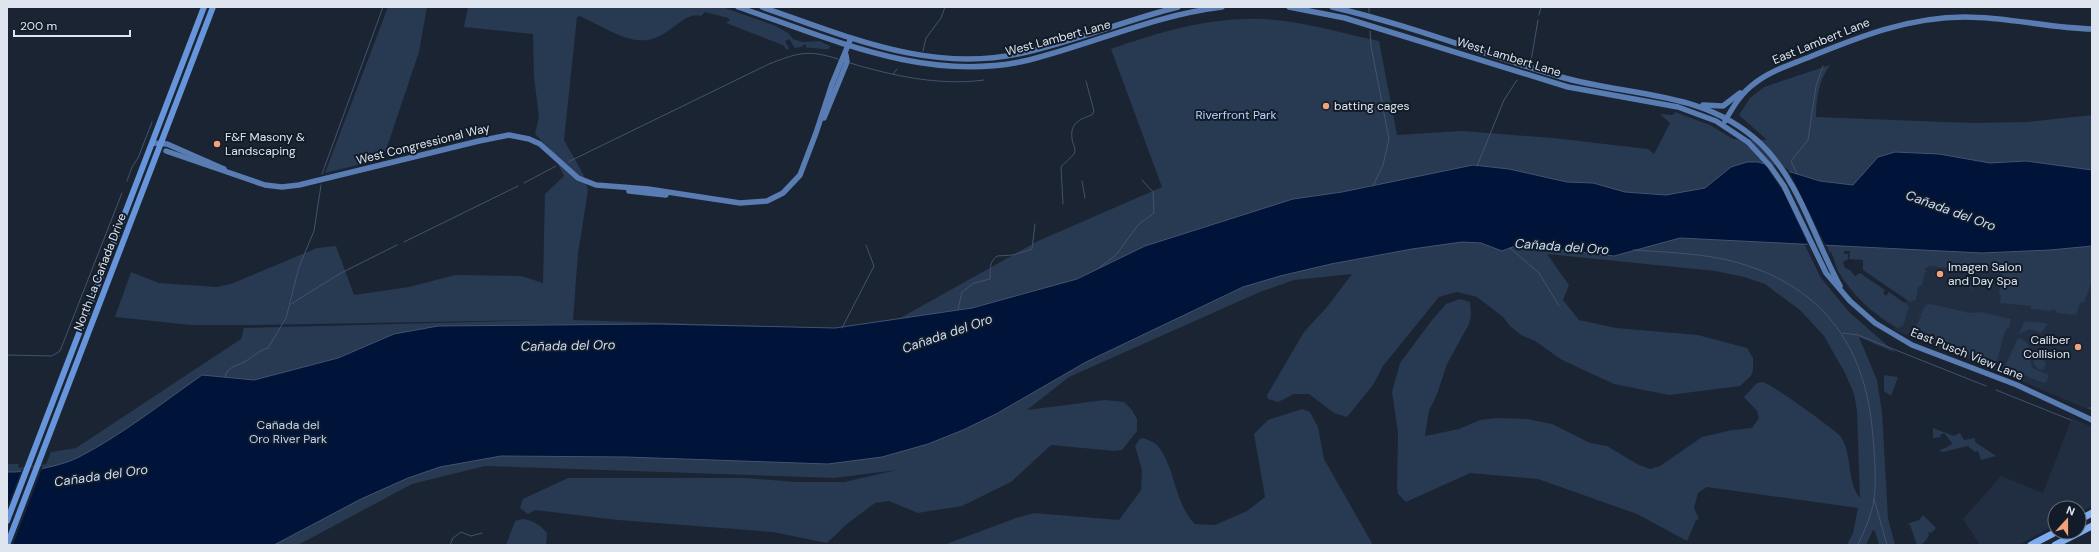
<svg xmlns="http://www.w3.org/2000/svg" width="2099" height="552" font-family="'DM Sans',sans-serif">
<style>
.built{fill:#212e42}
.green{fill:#283952}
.water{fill:#001338;stroke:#43526f}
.pier{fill:#1b2432}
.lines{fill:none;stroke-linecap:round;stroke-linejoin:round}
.stream{stroke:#43526f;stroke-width:1}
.secondary{stroke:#597cb3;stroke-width:5.5}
.primary{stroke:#6695db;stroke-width:6}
.highway{stroke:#7fabef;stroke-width:7}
.poi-dot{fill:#f0a279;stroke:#121b28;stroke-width:1.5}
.labels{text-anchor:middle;stroke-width:4;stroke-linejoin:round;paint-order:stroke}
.street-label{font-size:12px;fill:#dfe5ef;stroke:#121b28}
.poi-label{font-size:12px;fill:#dfe5ef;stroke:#121b28;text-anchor:start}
.park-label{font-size:12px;fill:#bad5ff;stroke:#121b28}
.water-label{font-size:13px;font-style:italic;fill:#cbdefa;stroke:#121b28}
</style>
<rect width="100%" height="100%" fill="#1b2432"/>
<g class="built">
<path d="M1921 261 2092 268V411L2012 377 1894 330Z"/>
<path d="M2072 418 2092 427V506L2079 513V508H2055V525L2018 545H1980L1963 519 2001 476 2043 493Z"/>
</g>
<g class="green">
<path d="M388 7H427L419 52 383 159 325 173Z"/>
<path d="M468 7H722L776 26 788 33 793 39 802 42 819 41 830 46 829 49C822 50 815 47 807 48L805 44 801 47 795 48 789 39 785 41 789 48 788 50 784 47 785 46 726 23 730 20 728 18 705 12 701 16C684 11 670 37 648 40 625 43 600 25 580 16L577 17 564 140 583 174 588 190 578 254 573 320 860 329 886 326 1038 241 1162 187 1111 49C1160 32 1210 17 1262 19 1302 21 1341 33 1379 41L1397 135 1462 131 1553 138 1648 149 1654 154 1670 123 1660 114 1673 115 1675 112 1710 125 1733 139 1767 140 1739 115 1750 98 1764 87 1830 65C1819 80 1816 99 1816 117L1972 123 2028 122 2092 115V282L2084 302 2080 303 2076 315 2058 313 2054 309 2050 311 2031 309V306L2000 303 2001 295 1999 294 2003 268H1980L1979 266 1971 269 1975 273 1972 291 1969 286 1971 277 1966 270 1929 266 1925 269 1927 272H1925L1922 285 1918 287 1916 300 1910 302 1863 270V260L1849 259 1850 251H1844V254H1848V259L1843 262 1845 268 1850 270 1855 276 1860 273 1873 282 1872 285 1873 282 1885 290 1883 293 1886 296 1889 292 1909 306 1903 326 1897 328C1873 314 1852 295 1838 271 1835 264 1834 257 1830 251V255L1825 239 1791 217 1821 278 1849 312 1896 353 1859 337 1877 380 1882 412 1888 518 1895 545H1879L1875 531 1873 530 1866 545H1847L1853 533 1858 508 1707 487 1698 493 1694 508 1699 519 1696 520 1687 541 1637 514 1538 479 1470 473 1406 502 1398 494 1397 488 1398 432 1392 392 1400 363 1432 320 1446 304 1460 299 1470 302 1471 315 1469 324 1447 364 1437 394 1429 411 1425 436 1459 429 1480 420 1496 418 1527 419 1552 424 1590 443 1607 446 1639 465 1650 469 1660 466 1702 437 1732 430 1752 428 1759 418 1757 411 1744 397 1757 383C1759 383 1761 382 1763 382 1771 384 1836 430 1841 437 1853 455 1846 481 1860 498L1857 411 1854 394 1845 373 1824 336 1800 310 1765 284 1744 277 1715 271 1547 254 1569 285 1563 300 1579 320 1616 328 1698 335 1747 348 1753 358V370L1751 376 1740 386 1669 395 1614 384 1562 360 1535 341 1521 335 1510 326 1503 317 1477 297 1457 292 1439 297 1383 366 1373 385 1347 417 1334 413 1309 394H1294L1278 402 1268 399 1267 395 1304 332 1327 307 1352 274 1294 280 1260 292 1069 377 1027 410 1105 400 1124 402 1132 410 1137 419V431L1122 450 1115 451 1051 445 1011 482 962 506 918 513 889 501 875 503 847 524 827 543 773 532 618 520 535 510 528 514 520 508 523 499 568 478H745L796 482H844L897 470 834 478 485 466 412 484 298 545H18L7 513V464H19L18 468 46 464 51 452 76 448 241 339 244 328 544 320 253 325H191L115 317 131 272 159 283 216 287 231 284 317 248 336 246 354 295 409 287 455 275 521 276 543 283 545 194 564 176 551 150 535 134 539 117 534 77 533 34 464 27Z"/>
<path d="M1931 304 1969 313 1980 312 2011 319 2009 328 2006 329C2002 340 2000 351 1996 363L1993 364 1913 333 1912 331 1915 329 1921 316 1918 314H1921L1926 305Z"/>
<path d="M2024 322C2030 321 2044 322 2048 324L2041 333 2030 329 2019 334Z"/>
<path d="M2018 338C2034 341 2027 357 2033 368L2049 375 2046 382 2044 383 2007 369 2005 366Z"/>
<path d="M2038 354 2046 363 2044 370 2039 369 2034 365 2033 356Z"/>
<path d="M1884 375 1898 377 1891 396 1884 391Z"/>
<path d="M1302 409 1310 412 1318 427 1324 459 1373 545H944L1016 518 1034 513 1119 520 1141 490 1142 470 1135 446 1140 439 1143 438C1148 440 1154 442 1157 445 1175 465 1174 503 1195 524L1215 525 1247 511 1265 497 1254 434 1268 420Z"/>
<path d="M1933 428 1954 436 1960 433 1964 440 1975 438V442L1996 456 1981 460 1978 451 1975 452 1968 446 1943 452 1939 451 1951 445 1952 443 1944 433 1940 435 1941 437 1933 438Z"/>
<path d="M1923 515 1936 528 1931 533 1928 532 1929 535C1926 540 1924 545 1917 545L1910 525 1907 524 1919 520Z"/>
<path d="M522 519C533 520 540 525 547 533L546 545H506L515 521Z"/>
</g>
<path class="water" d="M1895 152 1939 154 1990 163 2026 161 2092 170V246L2050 250 1982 253 1680 238 1614 256 1518 245 1502 251 1481 243 1462 242 1412 249 1331 264 1280 276 1243 287 1086 362 996 414 963 430 928 444 882 457 828 464 626 457 501 456 440 467 408 478 361 499 274 545H7V472C26 473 62 466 79 457 122 435 162 403 202 375L254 380 338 358 394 334 438 326 659 324 835 328 972 308 1077 279 1145 246 1293 199 1342 192 1473 165 1509 169 1567 182 1593 183 1625 192 1666 195 1705 188 1731 167 1747 162H1758L1820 181 1853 185 1878 157Z"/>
<g class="pier">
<path d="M1763 162 1788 169 1826 246 1808 245 1784 193Z"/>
<path d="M43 466 13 545H7V508L22 469Z"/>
</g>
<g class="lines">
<g class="stream">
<path d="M1369 7V12"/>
<path d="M1539 15 1541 7"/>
<path d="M1370 31 1371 46 1389 139 1383 165 1373 186"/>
<path d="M923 51 926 38 941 18 945 7"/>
<path d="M1531 61 1538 20"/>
<path d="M850 63C893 76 940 86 984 80"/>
<path d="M893 74 897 69"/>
<path d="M568 162 769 64C798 53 807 49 838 59"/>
<path d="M1477 166 1504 100 1517 80"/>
<path d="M322 174 383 7"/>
<path d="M1797 174 1791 161 1808 140 1816 86 1823 66"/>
<path d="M127 181 132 167 138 158 152 122"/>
<path d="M1082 181 1085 198"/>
<path d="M524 183 556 166"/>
<path d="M1063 204 1061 167C1064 163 1071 158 1074 154 1077 148 1072 144 1072 138 1070 123 1080 119 1092 115L1094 111 1086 81"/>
<path d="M404 242 518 186"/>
<path d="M1510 248 1539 273 1559 306"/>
<path d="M1633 250C1662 252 1694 253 1723 259 1813 279 1863 336 1872 427 1874 446 1877 481 1874 499 1872 515 1864 531 1858 545"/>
<path d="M1099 268 1116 255 1138 225 1154 213 1153 192 1142 180"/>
<path d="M291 304 339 274 397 245"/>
<path d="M958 309 962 292 974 283 990 279C991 268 988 264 997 256L1013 255 1032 249 1035 224"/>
<path d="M842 328 874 266 866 245"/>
<path d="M1843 333 1858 335 1986 386"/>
<path d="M7 355 52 356 60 351 122 193"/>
<path d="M225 377C227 367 236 366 244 362 253 357 258 351 268 348L286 318 299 267 314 231 321 185"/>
<path d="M1996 390 2071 420"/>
<path d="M2089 408H2092"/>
<path d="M1874 499 1887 545"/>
<path d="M450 545 453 538 461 532 471 536 482 533"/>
</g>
<g class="secondary">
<path d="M738 7C832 39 928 84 1029 60 1093 44 1155 15 1222 7"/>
<path d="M762 7C849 37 933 75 1027 52 1078 40 1127 20 1178 7"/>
<path d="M1289 7 1345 18 1568 87 1678 107 1716 121 1748 142 1770 166 1784 186 1826 273 1850 301 1875 323 1912 345 2017 385 2092 420"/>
<path d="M1332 7C1410 25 1485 55 1561 77 1631 97 1704 90 1760 143 1800 181 1814 239 1840 286"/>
<path d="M1703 105 1723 106 1740 93"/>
<path d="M824 118 847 62 846 55"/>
<path d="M1725 121C1733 107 1741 93 1755 83 1770 71 1790 65 1807 58 1859 37 1908 17 1965 17 2008 17 2049 28 2092 29"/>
<path d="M153 143 167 144 224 169"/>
<path d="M166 151 265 185 282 187 299 185 479 141 509 135 529 139 540 144 578 178 596 185 648 189 740 203 767 201 783 193 800 175 816 133 832 84 851 38"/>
<path d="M629 191 666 195"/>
</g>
<g class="primary">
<path d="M7 521 204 7"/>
<path d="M7 545 213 7"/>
</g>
<g class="highway">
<path d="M2079 520 2092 513"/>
<path d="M2031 545 2056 532"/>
<path d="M2055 545 2092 526"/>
</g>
</g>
<g class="poi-dot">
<circle cx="1326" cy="106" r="4"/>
<circle cx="217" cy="144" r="4"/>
<circle cx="1940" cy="274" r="4"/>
<circle cx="2078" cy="347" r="4"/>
</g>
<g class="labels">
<g class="street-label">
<text transform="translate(1058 38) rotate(-15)" y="4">West Lambert Lane</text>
<text transform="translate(1821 41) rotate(-22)" y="4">East Lambert Lane</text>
<text transform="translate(1509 57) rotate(17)" y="4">West Lambert Lane</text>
<text transform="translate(423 144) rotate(-14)" y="4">West Congressional Way</text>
<text transform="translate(100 272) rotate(-69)" y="4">North La Cañada Drive</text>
<text transform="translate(1967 354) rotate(22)" y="4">East Pusch View Lane</text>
</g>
<g class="poi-label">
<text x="1334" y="110">batting cages</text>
<text x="225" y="141">F&amp;F Masony &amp;<tspan x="225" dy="14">Landscaping</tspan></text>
<text x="1948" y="271">Imagen Salon<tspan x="1948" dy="14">and Day Spa</tspan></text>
<text x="2070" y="344" text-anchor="end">Caliber<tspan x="2070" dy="14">Collision</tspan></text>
</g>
<g class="park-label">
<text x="1236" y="119">Riverfront Park</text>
<text x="288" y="429">Cañada del<tspan x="288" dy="14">Oro River Park</tspan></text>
</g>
<g class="water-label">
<text transform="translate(1951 210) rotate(20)" y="5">Cañada del Oro</text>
<text transform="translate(1562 246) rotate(4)" y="5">Cañada del Oro</text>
<text transform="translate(947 333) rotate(-19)" y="5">Cañada del Oro</text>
<text transform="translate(568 345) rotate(-1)" y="5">Cañada del Oro</text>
<text transform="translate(101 475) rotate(-8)" y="5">Cañada del Oro</text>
</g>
</g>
<rect width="2099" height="552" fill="none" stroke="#dfe5ef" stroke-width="16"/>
<g transform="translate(2067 520) rotate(21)"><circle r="19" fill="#121b28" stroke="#646c78"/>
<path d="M0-3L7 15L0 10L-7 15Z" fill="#f0a279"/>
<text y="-6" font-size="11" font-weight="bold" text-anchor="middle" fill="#dfe5ef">N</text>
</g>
<path d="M14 30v6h116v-6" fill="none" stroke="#dfe5ef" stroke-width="2"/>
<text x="20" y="30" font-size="12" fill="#dfe5ef" stroke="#121b28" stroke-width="3" paint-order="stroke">200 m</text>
</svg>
